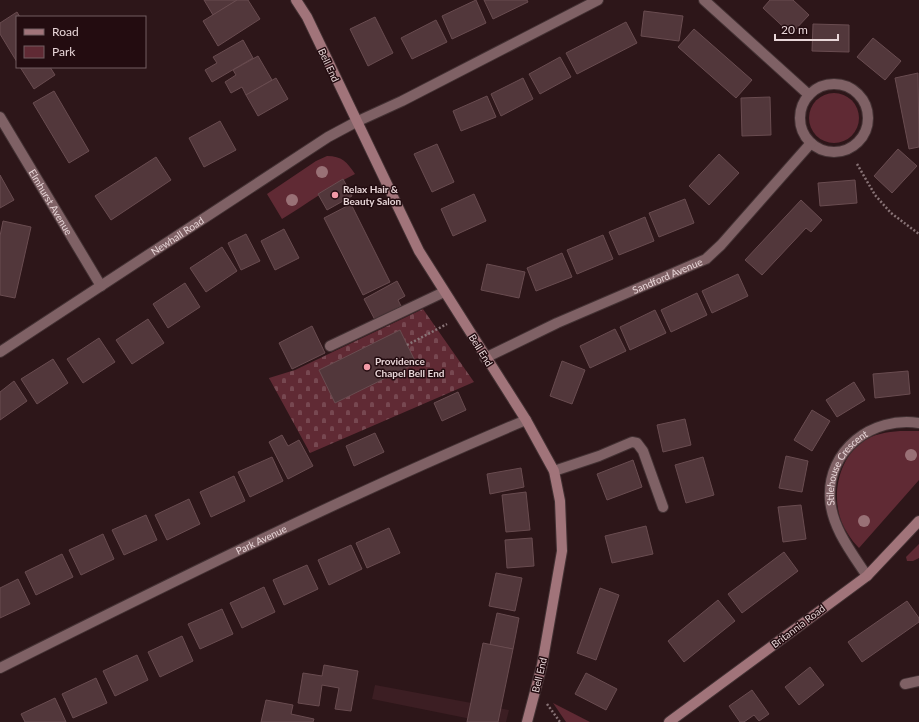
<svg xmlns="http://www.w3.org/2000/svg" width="919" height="722" font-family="Lato,sans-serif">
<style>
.built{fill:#3c1e23}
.green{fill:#602a34}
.cemetery{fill:url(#cemetery-stones)}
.building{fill:#52373b;stroke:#694c50}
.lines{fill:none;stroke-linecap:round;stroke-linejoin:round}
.lane-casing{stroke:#433133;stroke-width:12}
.street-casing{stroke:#433133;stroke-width:12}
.secondary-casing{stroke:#433133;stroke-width:12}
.path{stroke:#887376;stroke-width:2.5;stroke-dasharray:2 2;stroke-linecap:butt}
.lane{stroke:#7f6165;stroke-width:10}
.street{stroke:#7f6165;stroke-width:10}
.secondary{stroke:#a1747a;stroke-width:10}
.tree{fill:#997176}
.poi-dot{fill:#f39aa7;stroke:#230c10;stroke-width:1.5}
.labels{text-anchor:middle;stroke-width:3;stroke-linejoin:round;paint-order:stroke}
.street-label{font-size:10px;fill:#e8d6d8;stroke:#230c10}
.poi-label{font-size:10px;font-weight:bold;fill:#e8d6d8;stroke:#230c10;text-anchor:start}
</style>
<defs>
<pattern id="cemetery-stones" width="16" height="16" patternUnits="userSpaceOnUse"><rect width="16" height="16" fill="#602a34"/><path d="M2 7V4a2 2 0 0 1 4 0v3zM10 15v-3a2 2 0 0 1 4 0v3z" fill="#774851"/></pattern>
</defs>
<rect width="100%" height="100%" fill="#2d1619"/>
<path class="built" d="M375 685 509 710 506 722H486L372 699Z"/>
<g class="green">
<circle cx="834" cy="118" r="25"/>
<path d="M327 156C342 156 347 162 355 174 329 187 307 204 282 219L267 194 316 161Z"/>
<path d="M900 431H919V480L859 548C855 544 851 539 848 534 829 507 835 462 862 442 873 434 887 432 900 431Z"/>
<path d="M919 544V558L913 561H907L906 557Z"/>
<path d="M553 703 590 722H566Z"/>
</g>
<path class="cemetery" d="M423 309 474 382 310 453 269 378 295 370Z"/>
<g class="building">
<path d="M204 0H237L213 15Z"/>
<path d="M237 0H248L260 19 218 46 203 21Z"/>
<path d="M476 0 486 23 452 39 442 16Z"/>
<path d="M484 0H527L528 2 493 19Z"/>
<path d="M770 0H793L809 15 791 34 763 8Z"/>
<path d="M644 11 683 16 679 41 641 36Z"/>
<path d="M17 12 20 17H17V62L0 34V23Z"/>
<path d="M375 17 393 53 368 66 350 29Z"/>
<path d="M436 20 447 42 412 59 401 38Z"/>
<path d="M626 22 637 43 577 74 566 53Z"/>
<path d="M813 24 849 25V52L812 51Z"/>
<path d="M694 29 752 80 736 98 678 47Z"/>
<path d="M873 38 901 61 885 80 857 57Z"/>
<path d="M243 40 253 58 212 82 205 70 217 63 213 57Z"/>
<path d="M258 56 272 80 246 95 242 87 231 93 225 82 236 75 233 70Z"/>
<path d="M560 57 571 77 540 94 529 74Z"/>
<path d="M20 67H50L55 75 34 89Z"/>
<path d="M918 73 919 147 909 149 895 78Z"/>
<path d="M276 78 288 99 258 116 246 95Z"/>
<path d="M523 78 533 99 501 116 491 94Z"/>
<path d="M54 91 89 151 69 163 33 103Z"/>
<path d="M487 96 496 117 461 131 453 111Z"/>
<path d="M770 97 771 135 742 136 741 98Z"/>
<path d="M220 121 236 150 204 167 189 138Z"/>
<path d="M437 144 454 182 432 192 414 154Z"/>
<path d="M898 149 917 166 892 193 874 176Z"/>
<path d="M719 154 739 173 709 205 689 186Z"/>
<path d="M156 157 171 180 111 220 95 196Z"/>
<path d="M0 175 14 200 0 208Z"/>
<path d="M343 179 352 196 327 210 318 194Z"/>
<path d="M855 180 857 203 820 206 818 183Z"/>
<path d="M474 194 486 221 453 236 441 209Z"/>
<path d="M685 199 694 223 659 237 649 213Z"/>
<path d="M801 200 822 220 811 232 806 228 762 275 745 260Z"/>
<path d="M351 204 390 282 363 295 324 218Z"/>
<path d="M645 217 654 241 619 255 609 232Z"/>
<path d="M3 221 31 227 15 298 0 295V236Z"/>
<path d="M284 229 299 258 275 270 261 241Z"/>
<path d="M246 234 260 261 241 270 228 243Z"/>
<path d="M603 235 613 259 577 274 567 250Z"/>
<path d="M222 247 237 271 206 292 190 268Z"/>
<path d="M562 253 572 277 536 291 527 268Z"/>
<path d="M487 264 525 272 519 298 481 290Z"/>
<path d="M738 274 748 296 712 313 702 291Z"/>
<path d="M397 281 405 296 398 300 401 306 375 320 364 299Z"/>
<path d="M185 283 200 307 168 328 153 304Z"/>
<path d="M697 293 707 315 671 332 661 310Z"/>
<path d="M655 310 666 333 630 350 620 327Z"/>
<path d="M148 319 164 343 132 364 116 340Z"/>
<path d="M312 326 325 353 292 369 279 343Z"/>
<path d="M615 329 626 351 590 368 580 346Z"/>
<path d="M400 330 416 363 335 403 319 370Z"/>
<path d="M99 338 115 362 83 383 67 359Z"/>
<path d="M53 359 68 383 37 404 21 379Z"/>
<path d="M562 361 585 370 572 404 550 396Z"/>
<path d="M908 371 910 394 875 398 873 374Z"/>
<path d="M14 381 27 401 0 420V392Z"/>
<path d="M854 382 865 400 837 417 826 400Z"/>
<path d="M458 392 466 410 442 421 434 403Z"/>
<path d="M812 410 830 421 812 451 794 440Z"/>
<path d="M685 419 691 445 663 452 657 425Z"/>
<path d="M375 433 384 452 354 466 346 446Z"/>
<path d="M282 435 288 446 299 440 313 466 288 479 269 442Z"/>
<path d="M786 456 808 461 802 492 779 488Z"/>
<path d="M272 457 283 481 250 497 238 472Z"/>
<path d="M703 457 714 495 686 503 675 465Z"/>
<path d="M633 460 642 487 607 500 597 474Z"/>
<path d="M521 468 524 487 490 494 487 474Z"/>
<path d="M234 476 245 501 211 517 200 492Z"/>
<path d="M526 492 530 530 506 532 502 495Z"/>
<path d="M189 499 200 524 167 540 155 515Z"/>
<path d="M801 505 806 539 783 542 778 507Z"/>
<path d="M146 515 157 540 124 555 112 530Z"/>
<path d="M646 526 653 554 612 563 605 536Z"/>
<path d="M389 528 400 553 367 568 356 543Z"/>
<path d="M103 534 114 559 81 575 69 550Z"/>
<path d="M532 538 534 566 507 568 505 540Z"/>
<path d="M351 545 362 569 329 585 318 560Z"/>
<path d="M784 552 798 571 742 613 728 594Z"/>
<path d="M62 554 73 577 36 595 25 572Z"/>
<path d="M307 565 318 589 284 605 273 580Z"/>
<path d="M496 573 522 578 515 611 489 606Z"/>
<path d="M18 579 30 604 0 618V588Z"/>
<path d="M264 587 275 612 242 628 230 603Z"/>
<path d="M600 588 619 595 596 660 577 653Z"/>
<path d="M718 600 735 621 684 662 668 641Z"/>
<path d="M907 601 919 618V622L862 662 848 642Z"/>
<path d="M222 609 233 634 200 649 188 624Z"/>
<path d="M497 613 519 618 513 649 490 645Z"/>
<path d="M182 636 193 661 160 677 148 652Z"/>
<path d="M483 643 513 649 498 722H467Z"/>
<path d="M137 655 148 680 115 696 103 671Z"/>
<path d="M324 665 358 671 351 711 335 709 339 688 322 685 319 706 298 703 303 673 322 676Z"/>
<path d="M810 667 824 685 799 705 785 687Z"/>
<path d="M586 673 617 689 606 710 575 694Z"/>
<path d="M96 678 107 703 73 718 62 694Z"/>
<path d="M752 690 769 714 759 721 754 715 744 722H740L729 706Z"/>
<path d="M55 698 66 722H25L21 714Z"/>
<path d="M266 700 293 705 291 714 314 719 313 722H261Z"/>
</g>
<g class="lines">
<g class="lane-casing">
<g id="lane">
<path d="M330 346 444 292"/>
<path d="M905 684 919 681"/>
</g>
</g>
<g class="street-casing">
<g id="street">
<path d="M704 0 809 95"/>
<circle cx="834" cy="118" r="34"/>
<path id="s1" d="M0 117 101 286"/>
<path id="s2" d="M0 352 328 137 356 122 402 101 598 0"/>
<path id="s3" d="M485 358 557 323 706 259 721 245 811 143"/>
<path d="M554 471 599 456 632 442 637 443 643 451 663 507"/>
<path id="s4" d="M867 576C852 553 832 528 830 499 827 450 872 416 919 423"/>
<path id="s5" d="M0 668C174 581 347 495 526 420"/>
</g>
</g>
<g class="secondary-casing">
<g id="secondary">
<path d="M296 0 307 17 419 251 526 420 554 471 560 501 562 551 542 665 527 722"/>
<path d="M669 722 867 576 919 521"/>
</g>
</g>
<g class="path">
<path d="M857 164 875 195 891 213 919 234"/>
<path d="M407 345 447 324"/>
<path d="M547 704 560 722"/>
</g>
<use href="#lane" class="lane"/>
<use href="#street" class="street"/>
<use href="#secondary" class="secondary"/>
</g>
<g class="tree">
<circle cx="322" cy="172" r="6"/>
<circle cx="292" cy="200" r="6"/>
<circle cx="911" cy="455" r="6"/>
<circle cx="864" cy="521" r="6"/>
</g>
<g class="poi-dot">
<circle cx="335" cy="195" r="4"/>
<circle cx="367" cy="367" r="4"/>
</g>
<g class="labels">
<g class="street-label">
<text transform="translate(329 65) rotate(65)" y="4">Bell End</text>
<text dy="4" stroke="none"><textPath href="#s1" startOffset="99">Elmhurst Avenue</textPath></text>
<text dy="4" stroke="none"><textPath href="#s2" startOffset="212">Newhall Road</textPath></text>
<text dy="4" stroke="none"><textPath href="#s3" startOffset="200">Sandford Avenue</textPath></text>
<text transform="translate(481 350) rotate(58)" y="4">Bell End</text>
<text dy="4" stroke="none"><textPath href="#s4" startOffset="123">Stilehouse Crescent</textPath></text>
<text dy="4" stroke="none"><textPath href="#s5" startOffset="291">Park Avenue</textPath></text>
<text transform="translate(798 626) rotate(-37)" y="4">Britannia Road</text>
<text transform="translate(539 675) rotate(-77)" y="4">Bell End</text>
</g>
<g class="poi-label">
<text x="343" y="193">Relax Hair &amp;<tspan x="343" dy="12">Beauty Salon</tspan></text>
<text x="375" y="365">Providence<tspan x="375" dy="12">Chapel Bell End</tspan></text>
</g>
</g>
<rect x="16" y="16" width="130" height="52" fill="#230c10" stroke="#725d60"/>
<rect x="24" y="29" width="20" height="6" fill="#a1747a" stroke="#725d60"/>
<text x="52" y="36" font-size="12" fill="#e8d6d8">Road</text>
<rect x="24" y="46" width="20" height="12" fill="#602a34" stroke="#725d60"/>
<text x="52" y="56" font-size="12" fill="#e8d6d8">Park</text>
<path d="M775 34v6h63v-6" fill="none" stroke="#e8d6d8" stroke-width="2"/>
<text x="781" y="34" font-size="12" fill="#e8d6d8" stroke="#230c10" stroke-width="3" paint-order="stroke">20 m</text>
</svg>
